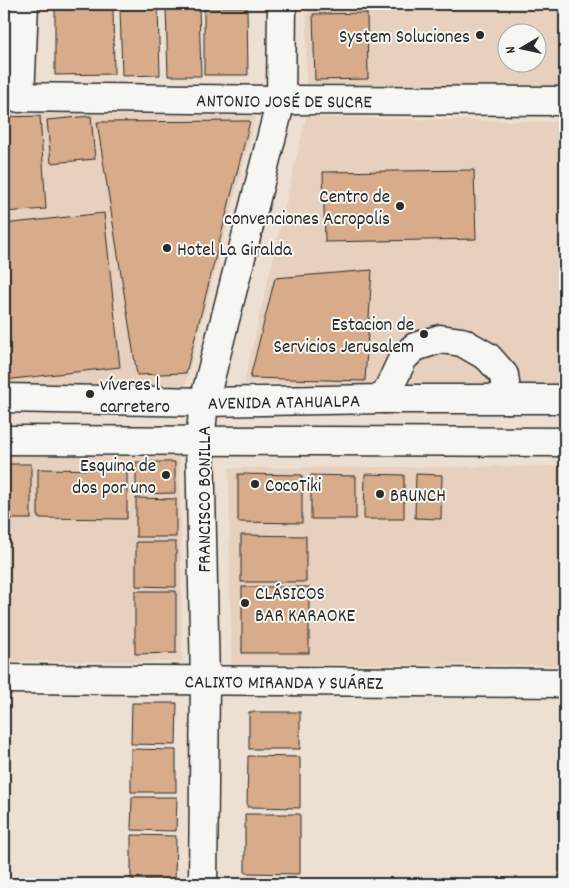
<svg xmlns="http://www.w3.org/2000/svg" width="569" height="888" font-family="Dekko,sans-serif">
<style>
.built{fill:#e7d0bd;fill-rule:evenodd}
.building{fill:#d8ac8a;stroke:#2b2b2b}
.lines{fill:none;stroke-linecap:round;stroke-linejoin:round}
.minor-casing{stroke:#2b2b2b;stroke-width:31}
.major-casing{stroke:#2b2b2b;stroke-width:31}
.minor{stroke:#f6f6f2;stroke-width:28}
.major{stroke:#f6f6f2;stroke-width:28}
.poi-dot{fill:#2b2b2b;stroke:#f6f6f2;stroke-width:2}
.labels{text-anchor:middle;stroke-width:4;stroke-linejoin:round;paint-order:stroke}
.poi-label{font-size:19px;fill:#2b2b2b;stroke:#f6f6f2;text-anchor:start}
.street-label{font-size:19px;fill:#2b2b2b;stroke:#f6f6f2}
</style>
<rect width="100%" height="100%" fill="#ede0d3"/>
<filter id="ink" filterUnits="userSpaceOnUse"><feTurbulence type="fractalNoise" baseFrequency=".02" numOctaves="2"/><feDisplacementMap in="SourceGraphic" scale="10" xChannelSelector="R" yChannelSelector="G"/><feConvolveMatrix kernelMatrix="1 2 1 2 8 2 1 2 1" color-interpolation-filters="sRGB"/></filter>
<g filter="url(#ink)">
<g class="built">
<path d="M307 4H565V86L306 84ZM506 32H536V62H506Z"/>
<path d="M4 113 256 116 184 390 4 384Z"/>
<path d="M306 117 565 122V386L244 383Z"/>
<path d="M4 455 180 457 182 662 4 661Z"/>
<path d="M565 466V665L231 664 229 468Z"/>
</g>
<g class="building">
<path d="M113 6 114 74 55 75V7Z"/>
<path d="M158 6 160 75 122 76 120 7Z"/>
<path d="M199 6 201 76H168L166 7Z"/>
<path d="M204 7H247L248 75H204Z"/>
<path d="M367 13 368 79 315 80 313 14Z"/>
<path d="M40 116 46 209 4 212V117Z"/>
<path d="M91 116 95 159 51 163 47 120Z"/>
<path d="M250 121 186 373 137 375 97 122Z"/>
<path d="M474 170 476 239 325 242 323 172Z"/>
<path d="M104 213 120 367 4 380V224Z"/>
<path d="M372 270 365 381 250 378 275 278Z"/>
<path d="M136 462H175V493L136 494Z"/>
<rect x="4" y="464" width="27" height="55"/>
<path d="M38 469 127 470V519L38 518Z"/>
<path d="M238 474 302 475V523L238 522Z"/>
<path d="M365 474 404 475V519H364Z"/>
<path d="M416 474 442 475 441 519 415 518Z"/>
<path d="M311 475 356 476V519H311Z"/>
<path d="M136 498 176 499V537H136Z"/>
<path d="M241 535 306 536V582H241Z"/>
<path d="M136 542H176V587L136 586Z"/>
<rect x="242" y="587" width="67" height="66"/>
<path d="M135 591H176V653L135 654Z"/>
<path d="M132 703H177L176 745 131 744Z"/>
<rect x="249" y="712" width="51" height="37"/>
<path d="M131 749 176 750V792H131Z"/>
<path d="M248 756 300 757V808L247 807Z"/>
<path d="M132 797H177L176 831 131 830Z"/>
<path d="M245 814H300V874L245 873Z"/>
<path d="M131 835 176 836 175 881 131 879Z"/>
</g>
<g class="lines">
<g class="minor-casing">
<g id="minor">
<path id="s1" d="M4 97 281 100 565 101"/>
<path d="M20 98 24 4"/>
<path d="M384 399 403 358 415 347 440 339 462 342 488 357 504 375 507 399"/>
<path id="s2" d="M4 679 565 683"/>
<path d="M203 884 205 681 200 442 204 402 281 100 282 4"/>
</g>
</g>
<g class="major-casing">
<g id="major">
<path id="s3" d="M4 398 204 402 384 399H565"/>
<path d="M4 440 565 442"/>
</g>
</g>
<use href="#minor" class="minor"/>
<use href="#major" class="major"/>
</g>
</g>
<g class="poi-dot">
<circle cx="480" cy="35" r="5"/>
<circle cx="400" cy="206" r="5"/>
<circle cx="167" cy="248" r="5"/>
<circle cx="424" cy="334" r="5"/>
<circle cx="90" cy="394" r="5"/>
<circle cx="166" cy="475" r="5"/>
<circle cx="255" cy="484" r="5"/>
<circle cx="380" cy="494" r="5"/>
<circle cx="245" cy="603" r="5"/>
</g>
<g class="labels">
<g class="poi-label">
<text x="470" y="42" text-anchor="end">System Soluciones</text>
<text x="390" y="202" text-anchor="end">Centro de<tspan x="390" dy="22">convenciones Acropolis</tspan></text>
<text x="177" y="255">Hotel La Giralda</text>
<text x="414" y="330" text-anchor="end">Estacion de<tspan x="414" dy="22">Servicios Jerusalem</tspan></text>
<text x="100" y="390">víveres l<tspan x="100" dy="22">carretero</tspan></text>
<text x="156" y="471" text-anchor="end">Esquina de<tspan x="156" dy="22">dos por uno</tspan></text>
<text x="265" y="491">CocoTiki</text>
<text x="390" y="501">BRUNCH</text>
<text x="255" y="599">CLÁSICOS<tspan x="255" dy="22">BAR KARAOKE</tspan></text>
</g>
<g class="street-label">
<text dy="7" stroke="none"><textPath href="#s1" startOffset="280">ANTONIO JOSÉ DE SUCRE</textPath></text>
<text dy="7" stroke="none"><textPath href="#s3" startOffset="280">AVENIDA ATAHUALPA</textPath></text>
<text transform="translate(203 499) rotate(-90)" y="7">FRANCISCO BONILLA</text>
<text dy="7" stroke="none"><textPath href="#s2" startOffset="280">CALIXTO MIRANDA Y SUÁREZ</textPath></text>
</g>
</g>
<rect width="569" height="888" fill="none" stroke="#f6f6f2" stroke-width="20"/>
<rect x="10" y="10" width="549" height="868" fill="none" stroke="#2b2b2b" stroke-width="2" filter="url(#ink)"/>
<g transform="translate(522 48) rotate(261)"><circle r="24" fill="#f6f6f2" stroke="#a5a5a2"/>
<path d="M0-4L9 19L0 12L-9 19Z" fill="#2b2b2b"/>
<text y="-8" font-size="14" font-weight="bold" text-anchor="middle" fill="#2b2b2b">N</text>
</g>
</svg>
